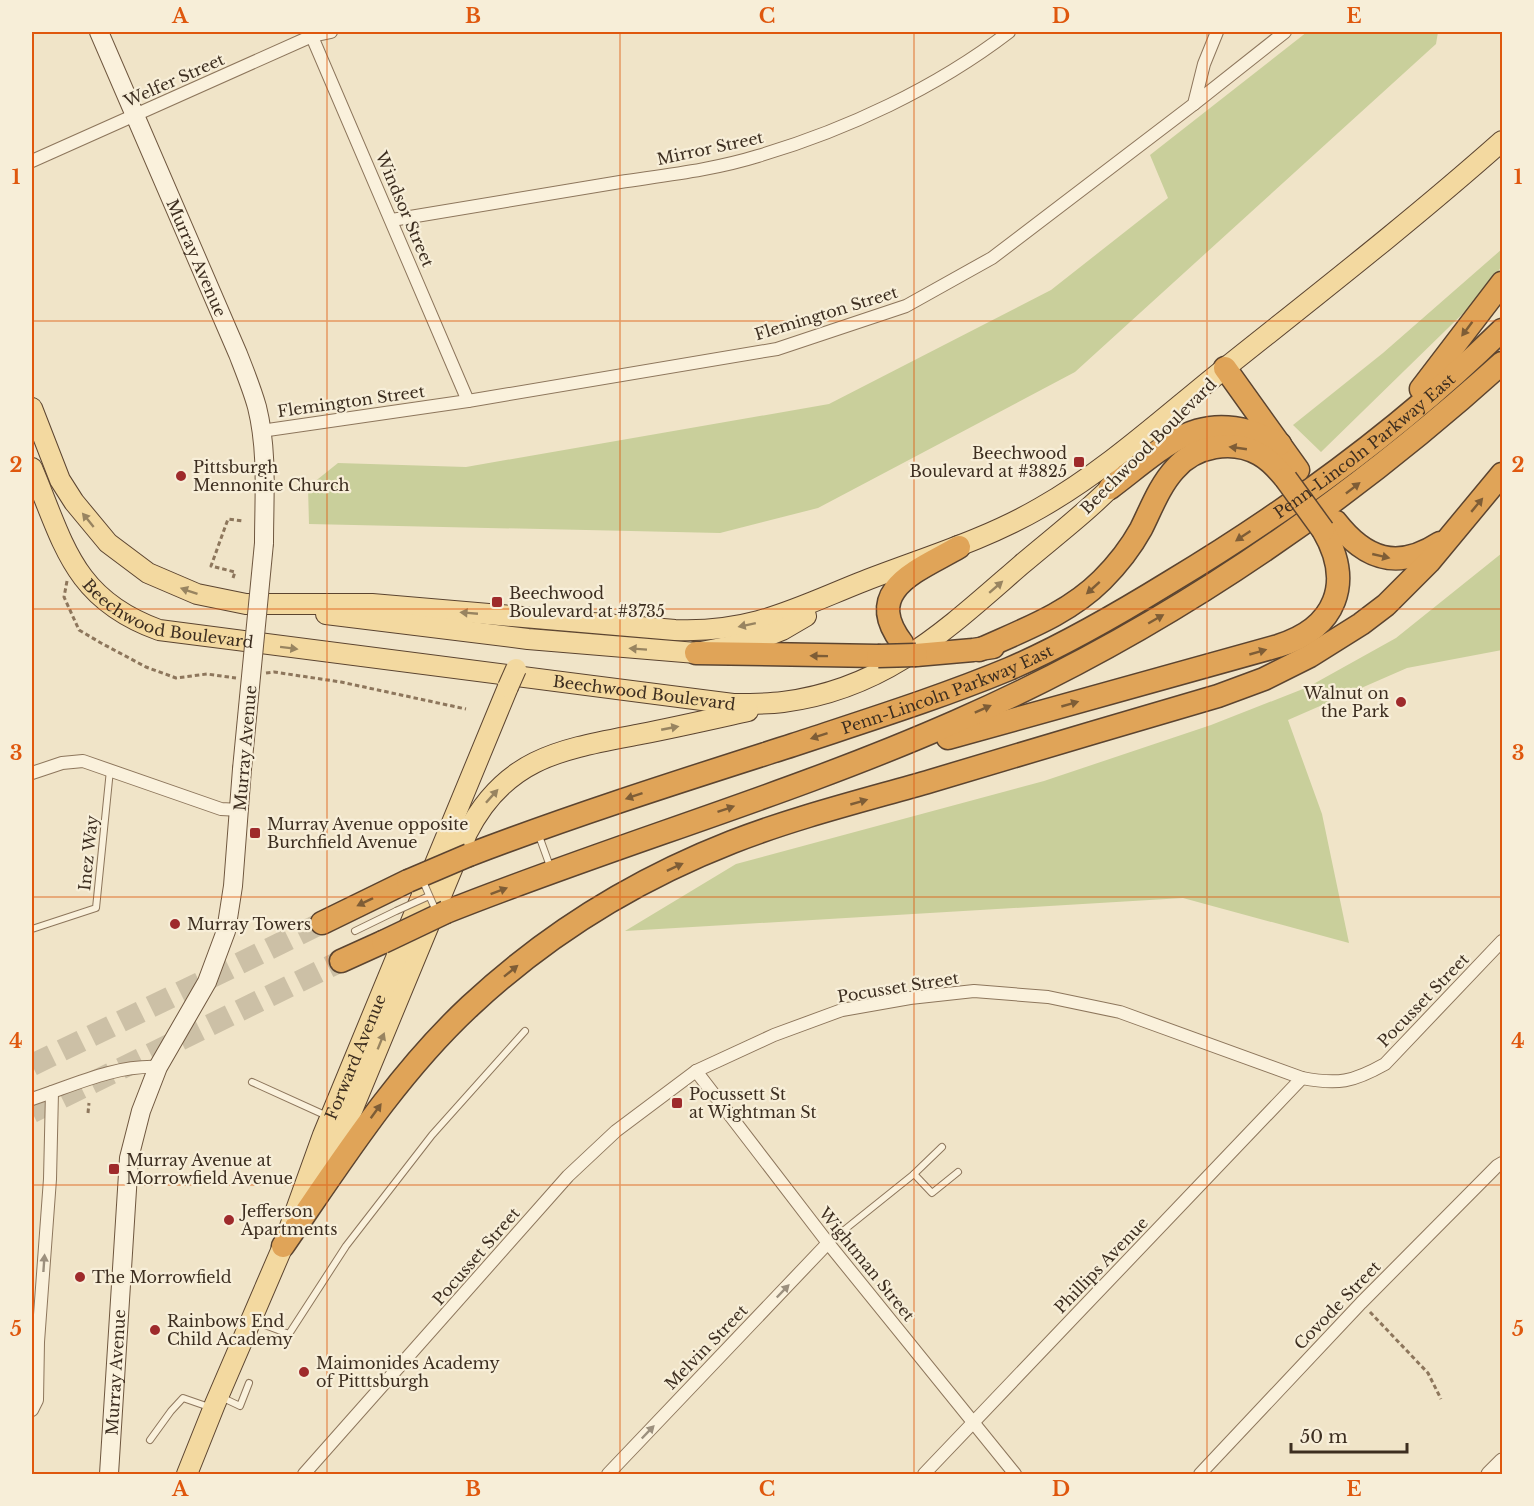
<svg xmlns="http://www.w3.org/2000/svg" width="1534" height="1506" font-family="'Libre Baskerville',serif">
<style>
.green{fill:#c9cf9b}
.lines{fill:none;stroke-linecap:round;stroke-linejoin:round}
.motorway-tunnel{stroke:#ccc0a6;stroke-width:22;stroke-dasharray:22 11;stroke-linecap:butt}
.service-casing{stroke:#8d765c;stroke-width:8}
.minor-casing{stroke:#8d765c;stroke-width:14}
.tertiary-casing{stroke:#8d765c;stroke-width:17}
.secondary-casing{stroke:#6f573f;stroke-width:20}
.primary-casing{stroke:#5b4430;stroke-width:22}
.motorway-casing{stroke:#5b4430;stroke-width:25}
.path{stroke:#8d765c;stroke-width:3;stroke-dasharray:4.5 3;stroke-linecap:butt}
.service{stroke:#faf1dc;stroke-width:6}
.minor{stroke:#faf1dc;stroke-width:12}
.tertiary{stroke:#faf1dc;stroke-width:15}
.secondary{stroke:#faf1dc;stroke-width:18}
.primary{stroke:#f3d9a0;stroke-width:20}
.motorway{stroke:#e0a458;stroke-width:22}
.service-bridge-casing{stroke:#8d765c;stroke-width:8;stroke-linecap:butt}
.secondary-bridge-casing{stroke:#6f573f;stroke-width:20;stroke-linecap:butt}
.primary-bridge-casing{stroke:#5b4430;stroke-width:22;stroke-linecap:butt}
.motorway-bridge-casing{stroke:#5b4430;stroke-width:25;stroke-linecap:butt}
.service-bridge{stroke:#faf1dc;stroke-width:6}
.secondary-bridge{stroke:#faf1dc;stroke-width:18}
.primary-bridge{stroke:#f3d9a0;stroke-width:20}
.motorway-bridge{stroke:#e0a458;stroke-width:22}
.oneway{fill:#7e5d36}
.oneway2{fill:#988460}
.oneway3{fill:#9c907e}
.grid{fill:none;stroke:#df570d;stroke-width:1.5;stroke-opacity:0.55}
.poi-dot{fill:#9e2a2b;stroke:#f7eed8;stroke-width:2}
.labels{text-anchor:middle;stroke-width:4.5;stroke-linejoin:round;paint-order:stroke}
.street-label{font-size:16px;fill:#3d2e20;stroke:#f7eed8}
.poi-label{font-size:16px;fill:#3d2e20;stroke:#f7eed8;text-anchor:start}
.neatline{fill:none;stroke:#df570d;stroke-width:2}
.grid-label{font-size:20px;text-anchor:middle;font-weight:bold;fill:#df570d}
</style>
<rect width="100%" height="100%" fill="#f0e4c8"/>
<g class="green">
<path d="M1307 32H1438L1436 44 1075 372 818 508 720 533 309 524 308 487 338 463 466 467 829 404 1051 290 1168 198 1150 155Z"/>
<path d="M1502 249V265L1488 289 1321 452 1293 425 1383 353Z"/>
<path d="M1502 553V650L1407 668 1288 720 1322 814 1349 943 1183 898 625 931 736 864 1044 781 1211 725 1308 687 1396 638Z"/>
</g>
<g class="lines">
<g class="motorway-tunnel">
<path d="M32 1065 322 923"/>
<path d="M32 1112 341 961"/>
</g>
<g class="service-casing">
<g id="service">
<path d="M538 833 551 869"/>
<path d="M32 929 96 908 110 770"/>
<path d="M355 931 396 911"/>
<path d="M252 1082 327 1116"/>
<path d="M914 1174 942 1147"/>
<path d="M828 1243 914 1174 932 1193 958 1172"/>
<path d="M254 1321 289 1334 346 1246 432 1135 525 1031"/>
<path d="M221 1397 240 1406 249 1383"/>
<path d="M150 1440 171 1411 183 1398 209 1407"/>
</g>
</g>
<g class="minor-casing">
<g id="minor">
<path d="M310 32 468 401"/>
<path d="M1194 104 1285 32"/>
<path d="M32 161 312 36 331 32"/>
<path d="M392 220C468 208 544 195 620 182 666 175 713 170 758 156 846 130 936 88 1009 32"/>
<path d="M261 431 468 401 777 349 906 306 992 258 1194 104 1204 64 1217 32"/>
<path d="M32 773 62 763 83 761 221 809 240 810"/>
<path d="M696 1071 828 1243 1015 1474"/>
<path d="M32 1099C72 1086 114 1065 158 1067"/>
<path d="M32 1410 37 1400 38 1342 50 1179 52 1092"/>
<path d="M304 1474 568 1176 616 1131 696 1071 774 1035 842 1010 910 998 974 991 1048 997 1120 1012 1302 1078C1338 1085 1353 1082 1385 1064L1502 941"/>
<path d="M608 1474 828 1243"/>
<path d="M924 1474 1302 1078"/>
<path d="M1200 1474 1361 1303 1497 1166 1502 1163"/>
</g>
</g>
<g class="tertiary-casing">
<path id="tertiary" d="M1489 1474 1502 1461"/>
</g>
<g class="secondary-casing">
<g id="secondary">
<path id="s1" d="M99 32 238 354C245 372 252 389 257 407 268 451 264 498 264 543"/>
<path id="s2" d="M109 1474 129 1158 141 1111 158 1067 207 982 226 931 233 886 242 769"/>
</g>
</g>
<g class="primary-casing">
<g id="primary">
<path d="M32 408 60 480 74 502 108 543 148 573 197 594 246 604H372L675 630C750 633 792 610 859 583 920 559 983 541 1040 508 1107 470 1165 416 1224 369 1318 294 1413 220 1502 141"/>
<path id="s3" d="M32 468C64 544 73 599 159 630L733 704C749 704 767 704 783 702 886 689 947 629 1021 565 1055 536 1091 509 1121 477"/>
<path d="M326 614 528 639 696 653 752 642 782 630 806 616"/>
<path d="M320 1177 339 1142 467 833C506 756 564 749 641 734 677 727 712 719 748 711"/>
<path id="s4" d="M187 1474 215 1404 283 1246 323 1135 508 687"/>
</g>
</g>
<g class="motorway-casing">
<g id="motorway">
<path d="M1225 368 1298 470"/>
<path d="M1421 389 1502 283"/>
<path d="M1110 488C1171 442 1202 404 1280 444"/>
<path d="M1336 522C1365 559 1397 571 1440 543"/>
<path d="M902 643C861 589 920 570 959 547"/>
<path d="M979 650C1023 630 1068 614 1102 580 1117 565 1131 547 1141 529 1151 509 1160 485 1175 469 1195 446 1232 439 1259 454 1270 460 1278 469 1286 479"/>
<path d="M696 653 878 656"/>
<path d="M916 655 973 650 993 647"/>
<path d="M948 738 1278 646C1336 628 1354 583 1323 530"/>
<path id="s5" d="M469 855C576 814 684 780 793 745 865 721 939 698 1009 669 1065 645 1118 614 1170 582 1288 511 1403 427 1502 330"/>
<path d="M446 912C614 845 789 795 955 722 1157 634 1339 510 1502 363"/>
<path d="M322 923 408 881"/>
<path d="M341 961 383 942"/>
<path d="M283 1246C341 1162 395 1076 470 1006 546 935 635 880 732 842 796 817 865 800 931 781 1027 752 1122 724 1218 696L1264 679 1310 656 1361 624 1386 605 1429 562 1502 474"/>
</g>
</g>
<g class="path">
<path d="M233 578 235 572 211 566 228 519 243 521"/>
<path d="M67 581 64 597 79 630 101 643 146 667 176 678 207 674 236 678"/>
<path d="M266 673 274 672 341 682 466 709"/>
<path d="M88 1113 89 1103"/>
<path d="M1370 1312 1428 1373 1441 1399"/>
</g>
<use href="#service" class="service"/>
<use href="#minor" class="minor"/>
<use href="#tertiary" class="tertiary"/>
<use href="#secondary" class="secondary"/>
<use href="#primary" class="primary"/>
<use href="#motorway" class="motorway"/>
<g class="service-bridge-casing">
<g id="service-bridge">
<path d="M422 879 436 911"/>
<path d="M396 911 429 896"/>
</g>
</g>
<g class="secondary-bridge-casing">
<path id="secondary-bridge" d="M242 769 264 543"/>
</g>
<g class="primary-bridge-casing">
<path id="primary-bridge" d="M508 687 516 669"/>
</g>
<g class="motorway-bridge-casing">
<g id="motorway-bridge">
<path d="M1286 479 1323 530"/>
<path d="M878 656 916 655"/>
<path d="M408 881 469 855"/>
<path d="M383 942 446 912"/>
</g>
</g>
<use href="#service-bridge" class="service-bridge"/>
<use href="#secondary-bridge" class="secondary-bridge"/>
<use href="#primary-bridge" class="primary-bridge"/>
<use href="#motorway-bridge" class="motorway-bridge"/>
</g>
<defs><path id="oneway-solid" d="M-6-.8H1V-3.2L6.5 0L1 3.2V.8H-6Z" transform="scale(1.5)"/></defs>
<g class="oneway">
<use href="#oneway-solid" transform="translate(1467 329) rotate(127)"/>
<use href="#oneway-solid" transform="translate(1238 448) rotate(-172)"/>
<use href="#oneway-solid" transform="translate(1353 488) rotate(-38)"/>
<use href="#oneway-solid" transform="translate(1477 505) rotate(-50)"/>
<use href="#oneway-solid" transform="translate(1243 536) rotate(146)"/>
<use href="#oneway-solid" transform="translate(1381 556) rotate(13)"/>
<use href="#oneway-solid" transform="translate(1093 588) rotate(138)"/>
<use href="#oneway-solid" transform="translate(1156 619) rotate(-30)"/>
<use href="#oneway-solid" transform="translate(1258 652) rotate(-16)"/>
<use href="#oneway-solid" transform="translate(819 656) rotate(-179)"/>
<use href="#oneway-solid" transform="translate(1070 704) rotate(-16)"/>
<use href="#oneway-solid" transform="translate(983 709) rotate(-24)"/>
<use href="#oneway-solid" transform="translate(819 736) rotate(162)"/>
<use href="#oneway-solid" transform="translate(634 796) rotate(161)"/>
<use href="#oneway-solid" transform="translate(859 802) rotate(-16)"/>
<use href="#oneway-solid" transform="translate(726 809) rotate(-19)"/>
<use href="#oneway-solid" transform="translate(675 867) rotate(-25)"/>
<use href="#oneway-solid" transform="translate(499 891) rotate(-21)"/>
<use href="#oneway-solid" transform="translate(365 902) rotate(154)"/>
<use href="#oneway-solid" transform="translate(511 971) rotate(-39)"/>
<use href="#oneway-solid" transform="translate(376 1111) rotate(-54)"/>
</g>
<g class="oneway2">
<use href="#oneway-solid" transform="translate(88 520) rotate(-129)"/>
<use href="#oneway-solid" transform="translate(996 587) rotate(-41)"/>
<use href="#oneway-solid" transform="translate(189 591) rotate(-161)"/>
<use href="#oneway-solid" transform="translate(469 613) rotate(-175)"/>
<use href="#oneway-solid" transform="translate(747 625) rotate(168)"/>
<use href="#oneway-solid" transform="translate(289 648) rotate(7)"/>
<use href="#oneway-solid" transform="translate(638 649) rotate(-176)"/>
<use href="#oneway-solid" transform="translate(670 728) rotate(-11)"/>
<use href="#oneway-solid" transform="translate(492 796) rotate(-48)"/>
<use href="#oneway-solid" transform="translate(381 1041) rotate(-68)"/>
</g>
<g class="oneway3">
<use href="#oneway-solid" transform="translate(44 1263) rotate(-86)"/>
<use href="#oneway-solid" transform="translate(783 1291) rotate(-46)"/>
<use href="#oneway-solid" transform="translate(648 1432) rotate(-46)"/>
</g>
<path class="grid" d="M327 32V1474M620 32V1474M914 32V1474M1207 32V1474M32 321H1502M32 609H1502M32 897H1502M32 1185H1502"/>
<g class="poi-dot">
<rect x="1073" y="456" width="12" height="12" rx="3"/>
<circle cx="181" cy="476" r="6"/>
<rect x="491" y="596" width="12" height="12" rx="3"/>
<circle cx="1401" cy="702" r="6"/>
<rect x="249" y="827" width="12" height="12" rx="3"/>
<circle cx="175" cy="924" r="6"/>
<rect x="671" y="1097" width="12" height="12" rx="3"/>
<rect x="108" y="1163" width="12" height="12" rx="3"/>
<circle cx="229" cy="1220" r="6"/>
<circle cx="80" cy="1277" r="6"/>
<circle cx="155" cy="1330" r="6"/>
<circle cx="304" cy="1372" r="6"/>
</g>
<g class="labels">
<g class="street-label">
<text transform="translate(174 80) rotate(-24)" y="6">Welfer Street</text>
<text transform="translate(710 148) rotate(-12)" y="6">Mirror Street</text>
<text transform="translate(405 209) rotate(67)" y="6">Windsor Street</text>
<text dy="6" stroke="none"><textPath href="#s1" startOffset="246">Murray Avenue</textPath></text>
<text transform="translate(826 313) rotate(-17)" y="6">Flemington Street</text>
<text transform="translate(351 401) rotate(-8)" y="6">Flemington Street</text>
<text dy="6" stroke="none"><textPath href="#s5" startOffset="992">Penn-Lincoln Parkway East</textPath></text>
<text transform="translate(1148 446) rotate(-45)" y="6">Beechwood Boulevard</text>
<text dy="6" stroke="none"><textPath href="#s3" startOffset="218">Beechwood Boulevard</textPath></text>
<text dy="6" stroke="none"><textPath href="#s5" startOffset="506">Penn-Lincoln Parkway East</textPath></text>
<text dy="6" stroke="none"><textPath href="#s3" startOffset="704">Beechwood Boulevard</textPath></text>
<text transform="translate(245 748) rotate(-85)" y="6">Murray Avenue</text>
<text transform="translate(88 853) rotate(-84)" y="6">Inez Way</text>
<text transform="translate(898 987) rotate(-9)" y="6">Pocusset Street</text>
<text transform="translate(1423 1000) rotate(-46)" y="6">Pocusset Street</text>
<text dy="6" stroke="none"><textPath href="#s4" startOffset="450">Forward Avenue</textPath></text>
<text transform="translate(476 1256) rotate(-49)" y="6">Pocusset Street</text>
<text transform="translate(867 1264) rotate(51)" y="6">Wightman Street</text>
<text transform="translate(1101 1265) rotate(-46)" y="6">Phillips Avenue</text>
<text transform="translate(1337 1305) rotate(-46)" y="6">Covode Street</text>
<text transform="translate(706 1347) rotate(-46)" y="6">Melvin Street</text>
<text dy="6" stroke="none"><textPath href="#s2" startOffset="102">Murray Avenue</textPath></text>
</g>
<g class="poi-label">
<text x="1067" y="459" text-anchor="end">Beechwood<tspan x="1067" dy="18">Boulevard at #3825</tspan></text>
<text x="193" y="473">Pittsburgh<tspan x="193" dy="18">Mennonite Church</tspan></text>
<text x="509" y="599">Beechwood<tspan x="509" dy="18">Boulevard at #3735</tspan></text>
<text x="1389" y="699" text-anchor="end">Walnut on<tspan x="1389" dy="18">the Park</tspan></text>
<text x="267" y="830">Murray Avenue opposite<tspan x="267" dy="18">Burchfield Avenue</tspan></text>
<text x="187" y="930">Murray Towers</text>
<text x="689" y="1100">Pocussett St<tspan x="689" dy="18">at Wightman St</tspan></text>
<text x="126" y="1166">Murray Avenue at<tspan x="126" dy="18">Morrowfield Avenue</tspan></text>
<text x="241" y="1217">Jefferson<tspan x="241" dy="18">Apartments</tspan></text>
<text x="92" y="1283">The Morrowfield</text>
<text x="167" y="1327">Rainbows End<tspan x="167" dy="18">Child Academy</tspan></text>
<text x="316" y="1369">Maimonides Academy<tspan x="316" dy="18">of Pitttsburgh</tspan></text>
</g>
</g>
<rect width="1534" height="1506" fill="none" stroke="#f7eed8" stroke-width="66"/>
<path d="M1291 1443v9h116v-9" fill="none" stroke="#3d2e20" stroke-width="3"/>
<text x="1300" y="1443" font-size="18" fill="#3d2e20" stroke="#f7eed8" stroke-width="4.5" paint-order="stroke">50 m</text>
<rect x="33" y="33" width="1468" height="1440" class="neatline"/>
<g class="grid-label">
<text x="180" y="23">A</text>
<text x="473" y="23">B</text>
<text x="767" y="23">C</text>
<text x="1061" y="23">D</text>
<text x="1354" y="23">E</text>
<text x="16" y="184">1</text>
<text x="1518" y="184">1</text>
<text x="16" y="472">2</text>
<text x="1518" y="472">2</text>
<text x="16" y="760">3</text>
<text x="1518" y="760">3</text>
<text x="16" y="1048">4</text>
<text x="1518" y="1048">4</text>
<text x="16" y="1336">5</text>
<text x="1518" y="1336">5</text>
<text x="180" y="1496">A</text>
<text x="473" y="1496">B</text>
<text x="767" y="1496">C</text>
<text x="1061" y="1496">D</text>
<text x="1354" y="1496">E</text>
</g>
</svg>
